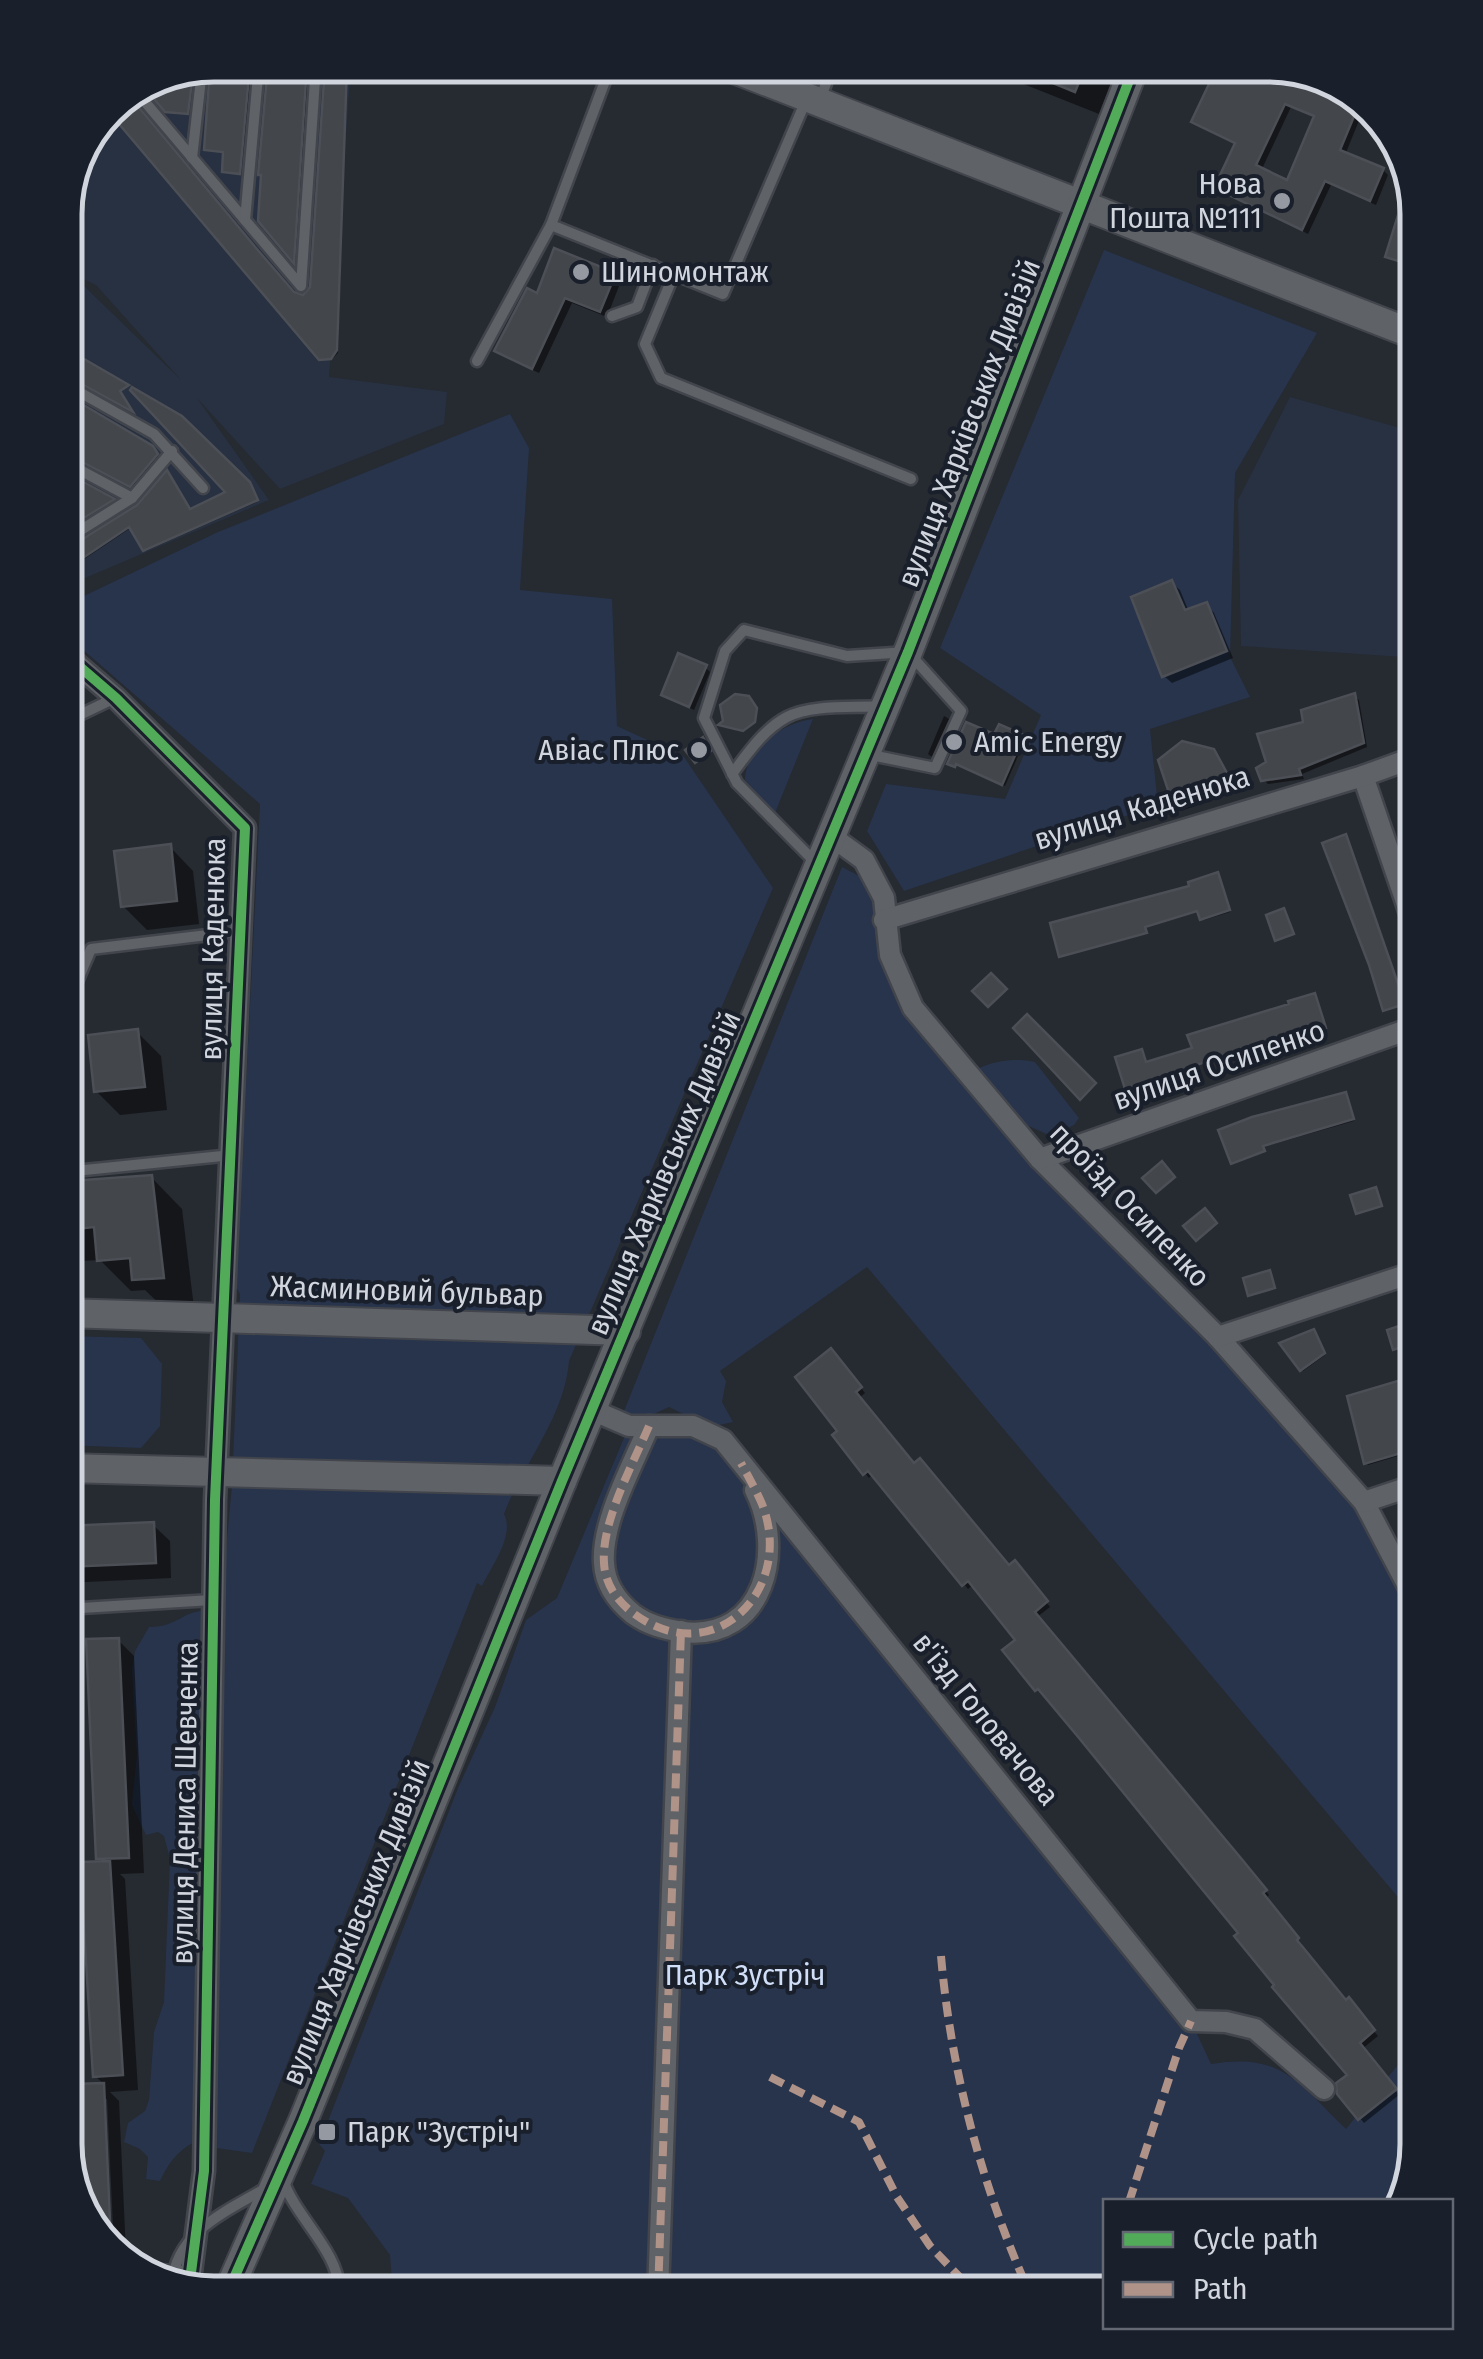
<svg xmlns="http://www.w3.org/2000/svg" width="1483" height="2359" font-family="'Fira Sans Condensed',sans-serif">
<style>
.built{fill:#283141}
.green{fill:#27344c}
.shadow{fill:#0007;fill-rule:evenodd}
.building{fill:#43464b;stroke:#4c4f55;stroke-width:2.5;fill-rule:evenodd}
.lines{fill:none;stroke-linecap:round;stroke-linejoin:round}
.lane-casing{stroke:#42454c;stroke-width:15}
.street-casing{stroke:#42454c;stroke-width:25}
.secondary-casing{stroke:#42454c;stroke-width:32}
.lane{stroke:#5f6267;stroke-width:10}
.street{stroke:#5f6267;stroke-width:20}
.secondary{stroke:#5f6267;stroke-width:28}
.quiet{stroke:#af9288;stroke-width:8;stroke-dasharray:15 8;stroke-linecap:butt}
.cycleway-casing{stroke:#191f2b;stroke-width:16}
.cycleway{stroke:#51ab58;stroke-width:10}
.poi-dot{fill:#9599a1;stroke:#191f2b;stroke-width:4}
.labels{text-anchor:middle;stroke-width:8;stroke-linejoin:round;paint-order:stroke}
.poi-label{font-size:30px;fill:#d1d5dd;stroke:#191f2b;text-anchor:start}
.street-label{font-size:30px;fill:#d1d5dd;stroke:#191f2b}
.park-label{font-size:30px;fill:#d0def8;stroke:#191f2b}
.rim{fill:none;stroke:#d1d5dd;stroke-width:5}
</style>
<rect width="100%" height="100%" fill="#262a31"/>
<g class="built">
<path d="M214 65H351L329 377 447 392 444 424 280 489 197 398 269 500 71 584 65 582V275L80 282 181 380 96 285 65 270V205L109 108Z"/>
<path d="M1290 397 1418 433V658L1241 646 1238 500Z"/>
</g>
<g class="green">
<path d="M1104 250 1317 333 1235 473 1230 657 1250 697 1150 729 1158 805 904 891 867 831 886 784 1005 799 1041 715 940 648Z"/>
<path d="M510 414 529 448 520 590 612 599 617 726 684 757 773 888 569 1361C565 1416 523 1464 504 1514 515 1535 492 1566 482 1586L477 1583 252 2153 209 2147V2137C184 2143 171 2158 160 2181L146 2179 148 2157 140 2149 124 2142 128 2123 145 2111 149 2100 154 2032 164 2002 170 1859 164 1836 158 1832 146 1835 132 1805 137 1754 132 1670 135 1651 149 1627C164 1627 172 1623 183 1617 192 1611 208 1610 218 1607L222 1593 232 1485 240 1294 236 1287 260 804 65 634V605L218 532Z"/>
<path d="M813 719 775 813 745 780C745 748 784 722 813 719Z"/>
<path d="M842 867 869 881 880 944 966 1075C987 1062 1010 1057 1035 1062L1079 1118 1074 1125 1051 1136 1022 1123 1062 1185 1351 1500 1418 1624V1921L867 1267 720 1371 726 1381 722 1402 733 1422 710 1427 669 1407 641 1420 622 1416Z"/>
<path d="M65 1336 141 1338 162 1364 160 1426 141 1448 65 1445Z"/>
<path d="M629 1426 723 1440 1191 2021 1211 2064C1283 2052 1299 2084 1346 2129L1418 2040V2145L1403 2201 1106 2202 1105 2268 1093 2294H393L390 2255 348 2198 311 2184 325 2151 319 2144 458 1788 495 1707 526 1620 557 1598Z"/>
</g>
<g class="shadow">
<path d="M252 65 241 174 227 173 226 152 206 149 212 66Z"/>
<path d="M270 65H309L295 261 260 220Z"/>
<path d="M327 65H347L338 353 332 359 323 360 109 108 129 100 293 294 306 297 312 287Z"/>
<path d="M924 65H956L951 76Z"/>
<path d="M976 65H1118L1099 114Z"/>
<path d="M1352 90 1385 128 1360 118 1345 155 1383 170 1388 175 1376 205 1331 185 1308 234 1217 187 1237 145 1194 122ZM1291 107 1316 118 1289 184 1261 171Z"/>
<path d="M1403 205 1417 209 1418 266 1389 258Z"/>
<path d="M615 275 621 281 607 317 572 303 539 373 503 356 497 350 538 296Z"/>
<path d="M65 315 71 319 65 339Z"/>
<path d="M65 397 147 443 158 457 132 487 73 455 65 456Z"/>
<path d="M65 475 114 501 65 532Z"/>
<path d="M251 487 257 502 146 551 132 527 74 566 65 555V550H70L138 507 190 511Z"/>
<path d="M1172 583 1180 590 1189 612 1207 605 1214 613 1233 658 1172 683 1164 676Z"/>
<path d="M705 667 710 672 694 710 664 695Z"/>
<path d="M65 684 81 717 65 724Z"/>
<path d="M1354 696 1359 700 1367 747 1302 774 1304 779 1268 784 1263 779 1305 724Z"/>
<path d="M944 716 949 719 932 757 928 754Z"/>
<path d="M995 737 1023 738 1025 740 1005 786 950 762Z"/>
<path d="M1213 752 1237 791 1181 811 1176 807Z"/>
<path d="M1418 818V853L1409 820Z"/>
<path d="M170 847 193 871 199 924 147 930 123 906Z"/>
<path d="M1219 877 1230 912 1204 920 1200 911 1145 928 1147 934 1061 956Z"/>
<path d="M1316 997 1326 1030 1127 1085 1146 1065 1195 1050Z"/>
<path d="M137 1032 161 1056 167 1110 120 1115 96 1091Z"/>
<path d="M1418 1075V1106L1415 1107 1404 1080Z"/>
<path d="M1347 1097 1354 1121 1263 1147 1264 1152 1233 1162Z"/>
<path d="M151 1177 182 1209 194 1308 166 1310 145 1290 131 1291 100 1260 80 1261 82 1289 65 1291V1201Z"/>
<path d="M1315 1334 1325 1355 1303 1371 1283 1344Z"/>
<path d="M835 1356 865 1393 859 1398 914 1466 1009 1568H1019L1050 1607 1037 1617 1244 1864 1269 1895 1266 1898 1302 1944 1300 1945 1378 2036 1362 2049 1399 2095 1364 2123 1339 2093 1351 2075 1277 1985 1241 1933 1043 1692 1037 1690 1018 1640 974 1584 968 1589 964 1584 873 1474 869 1478 865 1473 841 1431Z"/>
<path d="M1418 1404V1450L1368 1465 1366 1463Z"/>
<path d="M153 1525 170 1541 171 1578 65 1583V1529Z"/>
<path d="M118 1640 134 1656 144 1873 120 1874 125 1879 138 2090 110 2092 119 2101 126 2253 118 2254 114 2248 107 2099H102L108 2242 80 2208 75 2086 105 2085 95 2076 103 1863 98 1858Z"/>
</g>
<g class="building">
<path d="M214 65H250L240 174 222 172 223 152 204 150 210 67Z"/>
<path d="M268 65H307L294 264 258 221 261 175H258Z"/>
<path d="M325 65H347L337 350 331 359 319 360 108 111 132 99 256 248 294 292 303 295 310 287Z"/>
<path d="M1009 65H1086L1075 92Z"/>
<path d="M1218 65H1279L1352 90 1383 126 1355 114 1340 150 1384 168 1370 201 1325 181 1302 230 1214 188 1235 143 1191 122ZM1285 104 1314 116 1287 180 1256 165Z"/>
<path d="M193 74 188 114 165 112 148 92Z"/>
<path d="M1402 202 1416 207 1418 267 1385 257Z"/>
<path d="M554 248 616 273 600 312 565 298 532 369 494 351 527 288 537 293Z"/>
<path d="M65 348 129 385 120 391 133 412 65 375Z"/>
<path d="M132 387 182 416 250 482 258 500 143 551 129 527 65 570V550L137 505 167 470 190 509 225 492 130 390Z"/>
<path d="M65 394 153 446 158 454 130 487 65 453Z"/>
<path d="M65 472 115 499 69 527 65 525Z"/>
<path d="M1172 580 1185 610 1207 602 1227 651 1162 677 1131 597Z"/>
<path d="M678 653 707 665 689 707 661 695Z"/>
<path d="M1355 693 1364 743 1299 769 1301 775 1261 781 1256 768 1266 762 1257 734 1303 722 1301 710Z"/>
<path d="M735 694 749 696 757 708 755 722 743 731 718 725 723 721 720 705Z"/>
<path d="M966 722 994 734 999 724 1024 735 1002 785 956 764 955 767 947 764Z"/>
<path d="M703 737 711 751 695 763 685 750Z"/>
<path d="M1182 741 1214 749 1234 786 1174 808 1158 760Z"/>
<path d="M1346 834 1405 1004 1383 1011 1369 965 1322 843Z"/>
<path d="M171 844 177 901 121 907 114 851Z"/>
<path d="M1218 872 1230 910 1200 920 1197 911 1145 927 1147 933 1059 957 1050 923 1189 886 1188 882Z"/>
<path d="M1284 908 1294 934 1275 941 1266 915Z"/>
<path d="M991 973 1007 989 988 1007 972 991Z"/>
<path d="M1315 993 1326 1028 1251 1052 1249 1048 1190 1067V1070L1125 1089 1115 1057 1142 1049 1146 1062 1192 1048 1187 1035 1289 1004 1288 1001Z"/>
<path d="M1027 1014 1096 1083 1080 1100 1013 1028Z"/>
<path d="M138 1029 145 1087 94 1092 88 1035Z"/>
<path d="M1346 1092 1354 1119 1263 1146 1265 1151 1231 1164 1218 1130 1252 1117Z"/>
<path d="M1162 1161 1175 1177 1156 1193 1142 1178Z"/>
<path d="M152 1175 164 1278 132 1280 130 1258 97 1261 94 1227 65 1230V1199L73 1198 71 1181Z"/>
<path d="M1376 1187 1382 1206 1356 1214 1350 1195Z"/>
<path d="M1205 1208 1217 1223 1196 1241 1183 1226Z"/>
<path d="M1270 1270 1275 1288 1248 1296 1243 1278Z"/>
<path d="M1414 1321 1418 1342 1393 1350 1387 1330Z"/>
<path d="M1314 1329 1325 1353 1300 1371 1279 1343Z"/>
<path d="M831 1348 862 1387 856 1392 914 1463 920 1458 1009 1565 1015 1560 1048 1601 1035 1612 1240 1857 1267 1890 1263 1893 1299 1938 1297 1940 1346 2000 1349 1997 1375 2030 1360 2043 1397 2089 1358 2120 1337 2094 1336 2083 1347 2075 1272 1987 1274 1985 1234 1936 1238 1933 1192 1877 1079 1738 1038 1689 1035 1691 1002 1650 1015 1640 968 1581 962 1586 868 1471 863 1475 832 1435 837 1431 795 1377Z"/>
<path d="M1411 1377 1418 1403V1448L1364 1464 1347 1396Z"/>
<path d="M154 1522 156 1563 65 1567V1526Z"/>
<path d="M119 1638 129 1858 96 1859 86 1639Z"/>
<path d="M110 1861 123 2075 93 2077 80 1862Z"/>
<path d="M104 2083 111 2245 81 2211 77 2195 72 2084Z"/>
</g>
<g class="lines">
<g class="lane-casing">
<g id="lane">
<path d="M611 65 551 225 723 294 807 98"/>
<path d="M373 69 374 65"/>
<path d="M140 96 301 286 316 65"/>
<path d="M819 102 833 65"/>
<path d="M192 158 202 70"/>
<path d="M245 220 259 65"/>
<path d="M674 274 645 344 661 378 911 479"/>
<path d="M612 316 637 307 653 265"/>
<path d="M477 361 551 225"/>
<path d="M65 384 154 434 203 488"/>
<path d="M65 462 132 498"/>
<path d="M65 540 132 498 172 451"/>
<path d="M65 722 115 698"/>
<path d="M732 774C747 754 764 729 787 717 812 704 853 708 881 706"/>
<path d="M816 863 737 783 704 718 725 651 744 630 847 656 908 652 961 711 935 768 866 754"/>
<path d="M65 1010 91 949 241 931"/>
<path d="M65 1172 232 1155"/>
<path d="M65 1609 212 1600"/>
<path d="M65 1779 68 1609"/>
<path d="M283 2180C297 2220 339 2250 340 2294"/>
<path d="M132 2269 181 2271"/>
<path d="M172 2283C177 2231 226 2212 266 2188"/>
</g>
</g>
<g class="street-casing">
<g id="street">
<path d="M65 654 116 698 245 828 215 1500 204 2171 189 2288"/>
<path d="M1363 776 1418 937"/>
<path d="M831 836 864 860 884 898 890 955 913 1008 1040 1159 1218 1337 1364 1502 1418 1605"/>
<path d="M884 920 1363 776 1418 756"/>
<path d="M1040 1159 1418 1026"/>
<path d="M1218 1337 1418 1271"/>
<path d="M592 1410 629 1426H693L723 1440 1191 2021 1226 2022 1255 2029 1324 2089"/>
<path d="M649 1426C633 1465 601 1522 604 1563 605 1584 617 1601 633 1614 648 1625 664 1629 683 1632 765 1641 785 1550 755 1490"/>
<path d="M1364 1502 1418 1484"/>
<path d="M658 2294 681 1631"/>
</g>
</g>
<g class="secondary-casing">
<g id="secondary">
<path d="M724 65 1418 336"/>
<path d="M65 1313 626 1331"/>
<path d="M65 1468 562 1481"/>
<path d="M227 2294 303 2121 562 1481 908 652 1135 65"/>
</g>
</g>
<use href="#lane" class="lane"/>
<use href="#street" class="street"/>
<use href="#secondary" class="secondary"/>
<g class="quiet">
<path d="M649 1426C633 1464 601 1522 604 1563 605 1584 617 1601 633 1613 713 1673 796 1590 762 1504 756 1490 748 1476 741 1463"/>
<path d="M941 1956C951 2072 982 2187 1030 2294"/>
<path d="M770 2077 859 2122 897 2197 930 2246 976 2294"/>
<path d="M1129 2202 1179 2048 1191 2021"/>
<path d="M658 2294 681 1631"/>
</g>
<g class="cycleway-casing">
<g id="cycleway">
<path d="M65 654 116 698 245 828 215 1500 204 2171 189 2288"/>
<path d="M227 2294 303 2121 562 1481 908 652 1135 65"/>
</g>
</g>
<use href="#cycleway" class="cycleway"/>
</g>
<g class="poi-dot">
<circle cx="1282" cy="201" r="10"/>
<circle cx="581" cy="272" r="10"/>
<circle cx="954" cy="742" r="10"/>
<circle cx="699" cy="750" r="10"/>
<rect x="317" y="2122" width="20" height="20" rx="5"/>
</g>
<g class="labels">
<g class="poi-label">
<text x="1262" y="194" text-anchor="end">Нова<tspan x="1262" dy="34">Пошта №111</tspan></text>
<text x="601" y="282">Шиномонтаж</text>
<text x="974" y="752">Amic Energy</text>
<text x="679" y="760" text-anchor="end">Авіас Плюс</text>
<text x="347" y="2142">Парк "Зустріч"</text>
</g>
<g class="street-label">
<text transform="translate(969 423) rotate(-69)" y="10">вулиця Харківських Дивізій</text>
<text transform="translate(1142 808) rotate(-17)" y="10">вулиця Каденюка</text>
<text transform="translate(213 949) rotate(-89)" y="10">вулиця Каденюка</text>
<text transform="translate(1219 1065) rotate(-19)" y="10">вулиця Осипенко</text>
<text transform="translate(664 1173) rotate(-67)" y="10">вулиця Харківських Дивізій</text>
<text transform="translate(1130 1205) rotate(46)" y="10">проїзд Осипенко</text>
<text transform="translate(407 1291) rotate(2)" y="10">Жасминовий бульвар</text>
<text transform="translate(986 1719) rotate(51)" y="10">в'їзд Головачова</text>
<text transform="translate(185 1803) rotate(-89)" y="10">вулиця Дениса Шевченка</text>
<text transform="translate(356 1922) rotate(-68)" y="10">вулиця Харківських Дивізій</text>
</g>
<g class="park-label">
<text x="745" y="1985">Парк Зустріч</text>
</g>
</g>
<path d="M0 0H1483V2359H0ZM214 82H1268A132 132 0 0 1 1400 214V2144A132 132 0 0 1 1268 2276H214A132 132 0 0 1 82 2144V214A132 132 0 0 1 214 82Z" fill="#191f2b" fill-rule="evenodd"/>
<path class="rim" d="M214 82H1268A132 132 0 0 1 1400 214V2144A132 132 0 0 1 1268 2276H214A132 132 0 0 1 82 2144V214A132 132 0 0 1 214 82Z"/>
<rect x="1103" y="2199" width="350" height="130" fill="#191f2b" stroke="#636872" stroke-width="2.5"/>
<rect x="1123" y="2232" width="50" height="15" fill="#51ab58" stroke="#636872" stroke-width="2.5"/>
<text x="1193" y="2249" font-size="30" fill="#d1d5dd">Cycle path</text>
<rect x="1123" y="2282" width="50" height="15" fill="#af9288" stroke="#636872" stroke-width="2.5"/>
<text x="1193" y="2299" font-size="30" fill="#d1d5dd">Path</text>
</svg>
